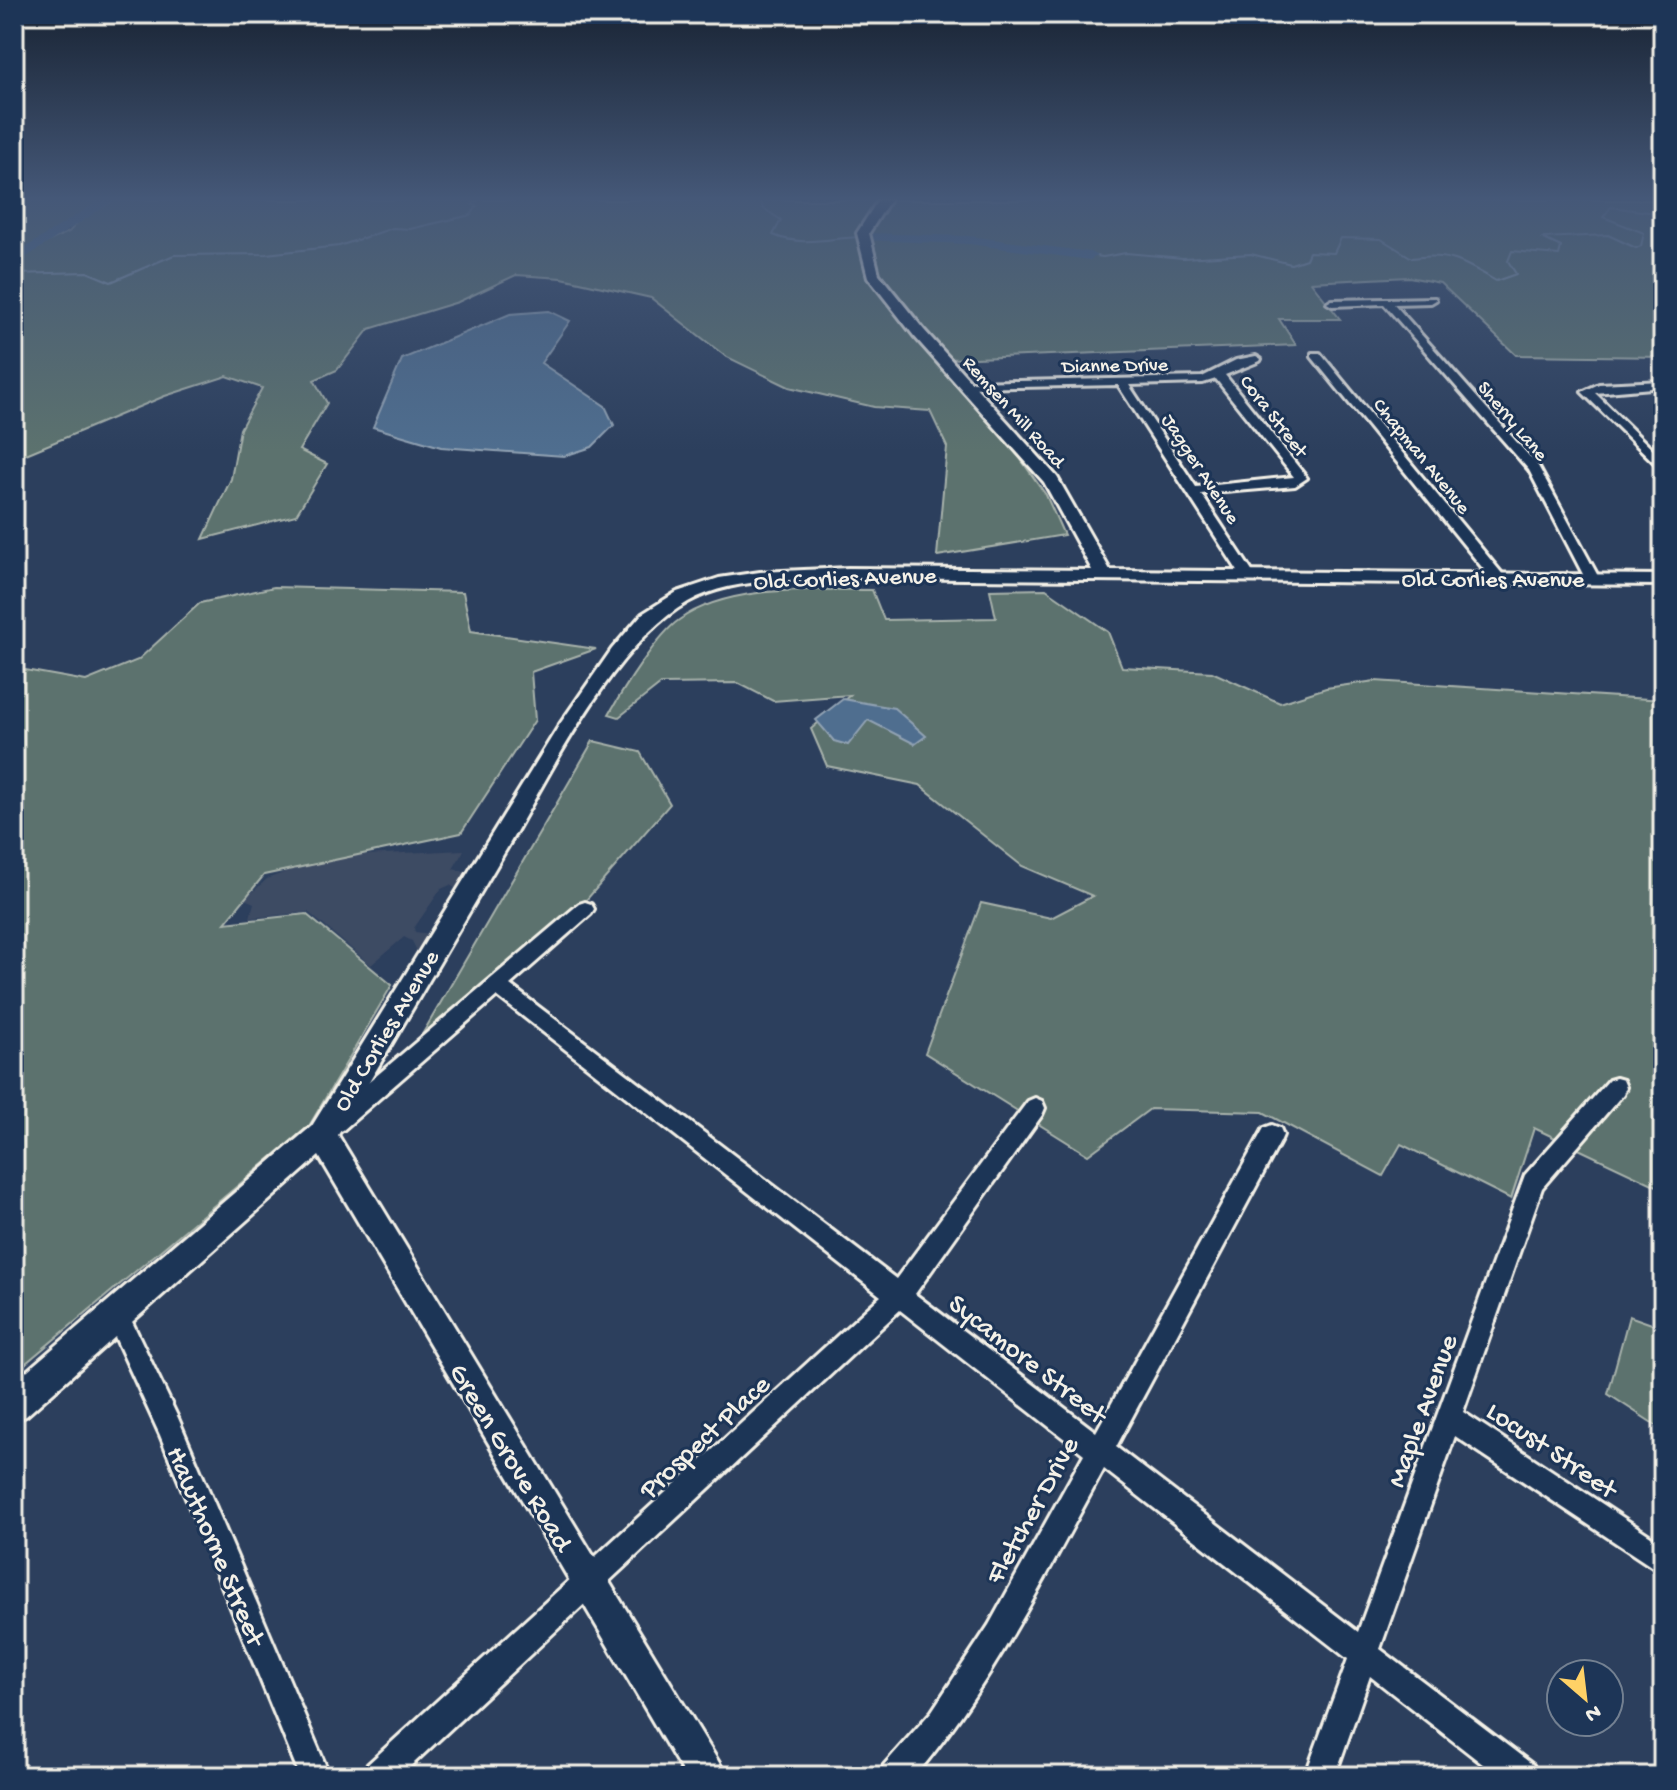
<svg xmlns="http://www.w3.org/2000/svg" width="1677" height="1790" font-family="'Gochi Hand',sans-serif">
<style>
.built{fill:#3e4b64}
.green{fill:#5b726e;stroke:#a8b2ab;stroke-width:2}
.water{fill:#4f6e8f;stroke:#91a2b3;stroke-width:2}
.lines{fill:none;stroke-linecap:round;stroke-linejoin:round}
.stream{stroke:#91a2b3;stroke-width:2}
.river{fill:#4f6e8f;fill-rule:evenodd}
.street-casing{stroke:#f4f1e8;stroke-width:6}
.secondary-casing{stroke:#f4f1e8;stroke-width:6}
.street{fill:#1d3557;fill-rule:evenodd}
.secondary{fill:#1d3557;fill-rule:evenodd}
.labels{text-anchor:middle;stroke-width:6;stroke-linejoin:round;paint-order:stroke}
.far-street-label{font-size:20px;fill:#f4f1e8;stroke:#1d3557}
.street-label{font-size:24px;fill:#f4f1e8;stroke:#1d3557}
.near-street-label{font-size:28px;fill:#f4f1e8;stroke:#1d3557}
</style>
<rect width="100%" height="100%" fill="#2c3f5d"/>
<filter id="ink" filterUnits="userSpaceOnUse"><feTurbulence type="fractalNoise" baseFrequency=".0125" numOctaves="2"/><feDisplacementMap in="SourceGraphic" scale="16" xChannelSelector="R" yChannelSelector="G"/><feConvolveMatrix kernelMatrix="1 2 1 2 8 2 1 2 1" color-interpolation-filters="sRGB"/></filter>
<g filter="url(#ink)">
<path class="built" d="M464 850 453 869 468 873 460 891 450 885 441 889 414 928 415 932 431 934 419 955 412 941 404 937 371 965 308 912 250 918 254 903 245 899 267 879 325 857Z"/>
<g class="green">
<path d="M14 200H108L21 254 69 232 79 221 114 200H1663V357L1516 355 1440 283 1409 277 1311 282 1340 319H1279L1296 345 950 359 1046 495 1064 535 937 556 947 447 930 411 874 407 789 387 725 356 651 298 562 278 516 275 458 302 369 329 337 370 314 380 327 403 299 450 327 464 296 515 203 539 231 479 240 429 262 388 227 376 165 396 14 459Z"/>
<path d="M274 587 463 592 471 631 596 649 531 672 535 720 461 833 264 875 225 923 306 914 392 985 309 1126 14 1373V668L86 681 138 660 200 603Z"/>
<path d="M1046 589 1108 632 1122 667 1212 672 1280 703 1326 688 1375 681 1663 700V1189L1534 1128 1511 1199 1401 1144 1383 1176 1263 1112 1150 1109 1088 1155 925 1053 981 903 1051 918 1093 896 1022 866 920 785 827 766 811 729 850 695 773 701 738 683 661 684 619 717 609 714C623 690 657 635 679 620 729 584 813 590 872 590L884 620 996 618 990 590Z"/>
<path d="M593 741 640 752 670 804 567 922 409 1057Z"/>
<path d="M1629 1316 1663 1328V1430L1608 1394Z"/>
</g>
<g class="water">
<path d="M549 311 570 321 541 363 605 406 614 425 592 447 564 456 441 447 373 427 402 359 510 314Z"/>
<path d="M843 699 894 708 926 736 915 744 868 720 848 745 834 741 816 720Z"/>
</g>
<g class="lines">
<g class="stream">
<path d="M760 200 763 208 781 220 773 235C802 247 830 238 860 237"/>
<path d="M1663 203 1658 205 1663 209"/>
<path d="M969 240 1103 257 1126 253 1183 258 1251 254 1291 264 1306 259 1309 252 1334 253 1341 238 1381 239 1412 258C1449 252 1465 263 1496 281L1516 274 1508 261 1512 251 1559 255 1561 247 1542 238 1608 235 1636 248 1641 246 1644 233 1603 217 1611 207 1663 214"/>
<path d="M14 274 87 272 111 282 174 255 266 254 339 246 393 228 410 229 471 215 477 206 472 204 479 200"/>
</g>
<g class="river">
<path d="M100 200H115L14 265V255Z"/>
<path d="M866 233 969 236 1090 252 1097 256 1090 260 969 244 861 240V234Z"/>
</g>
<g class="street-casing">
<g id="street">
<path d="M1435 298 1436 300 1431 303 1394 304 1538 466 1599 578 1597 581 1592 582 1585 578 1529 470 1384 304 1332 306 1327 303 1332 300Z"/>
<path d="M1312 353H1320L1504 576V582H1494L1312 357Z"/>
<path d="M1256 356 1261 359 1260 361 1225 375 1307 478 1295 486 1201 494 1255 576 1248 580 1241 576 1118 385 968 388 962 385 968 382 1202 377 1236 360ZM1216 379 1294 477 1196 487 1129 385 1203 383Z"/>
<path d="M1663 381V387L1595 393 1663 460V471L1582 392 1599 384Z"/>
<path d="M585 902 591 904 594 909 591 914 510 985 896 1279 1028 1101 1035 1098 1042 1101 1045 1108 1042 1115 915 1294 1096 1432 1264 1128 1272 1125 1280 1128 1283 1135 1280 1142 1116 1447 1358 1632 1525 1175 1609 1080 1616 1078 1623 1080 1626 1087 1623 1094 1542 1188 1463 1412 1663 1544V1574L1455 1436 1380 1649 1533 1765 1537 1776H1498L1370 1676 1335 1776H1305L1348 1659 1104 1469C1046 1575 993 1683 915 1776H880L884 1765 932 1711 989 1625 1084 1454 900 1310 400 1776H363L367 1765 881 1296 497 996 343 1130 336 1133 329 1130 325 1123 329 1116 579 904Z"/>
<path d="M117 1303 125 1307 178 1418 330 1776H300L160 1435 105 1315 109 1307Z"/>
</g>
</g>
<g class="secondary-casing">
<path id="secondary" d="M878 200H890L869 233 879 274 924 330 1057 477 1110 570 1663 575V585L848 578C797 581 734 576 688 602 611 645 549 777 504 853 449 947 393 1041 338 1135L727 1776H685L319 1156 26 1416 14 1421V1382L312 1126 560 724 612 649 642 614 677 592 719 578 760 572 848 568 1092 570 1044 482 914 336 868 277 857 233Z"/>
</g>
<use href="#street" class="street"/>
<use href="#secondary" class="secondary"/>
</g>
</g>
<linearGradient id="sky" x2="0" y2="1"><stop stop-color="#182333"/><stop offset="0.44" stop-color="#455878"/><stop offset="1" stop-color="#455878" stop-opacity="0"/></linearGradient>
<rect width="1677" height="451" fill="url(#sky)"/>
<g class="labels">
<g class="far-street-label">
<text transform="translate(1115 364) rotate(-1)" y="7">Dianne Drive</text>
<text transform="translate(1015 411) rotate(48)" y="7">Remsen Mill Road</text>
<text transform="translate(1275 415) rotate(52)" y="7">Cora Street</text>
<text transform="translate(1514 420) rotate(50)" y="7">Sherry Lane</text>
<text transform="translate(1423 455) rotate(51)" y="7">Chapman Avenue</text>
<text transform="translate(1202 468) rotate(57)" y="7">Jagger Avenue</text>
</g>
<g class="street-label">
<text transform="translate(845 577) rotate(-2)" y="8">Old Corlies Avenue</text>
<text x="1493" y="586">Old Corlies Avenue</text>
<text transform="translate(385 1030) rotate(-59)" y="8">Old Corlies Avenue</text>
</g>
<g class="near-street-label">
<text transform="translate(1029 1357) rotate(38)" y="10">Sycamore Street</text>
<text transform="translate(1420 1410) rotate(-70)" y="10">Maple Avenue</text>
<text transform="translate(703 1435) rotate(-43)" y="10">Prospect Place</text>
<text transform="translate(1553 1448) rotate(34)" y="10">Locust Street</text>
<text transform="translate(513 1456) rotate(59)" y="10">Green Grove Road</text>
<text transform="translate(1030 1509) rotate(-61)" y="10">Fletcher Drive</text>
<text transform="translate(218 1545) rotate(67)" y="10">Hawthorne Street</text>
</g>
</g>
<rect width="1677" height="1790" fill="none" stroke="#1d3557" stroke-width="48"/>
<rect x="24" y="24" width="1629" height="1742" fill="none" stroke="#f4f1e8" stroke-width="3" filter="url(#ink)"/>
<g transform="translate(1585 1698) rotate(152)"><circle r="38" fill="#1d3557" stroke="#738091" stroke-width="2"/>
<path d="M0-6L14 30L0 20L-14 30Z" fill="#ffd166"/>
<text y="-12" font-size="22" font-weight="bold" text-anchor="middle" fill="#f4f1e8">N</text>
</g>
</svg>
